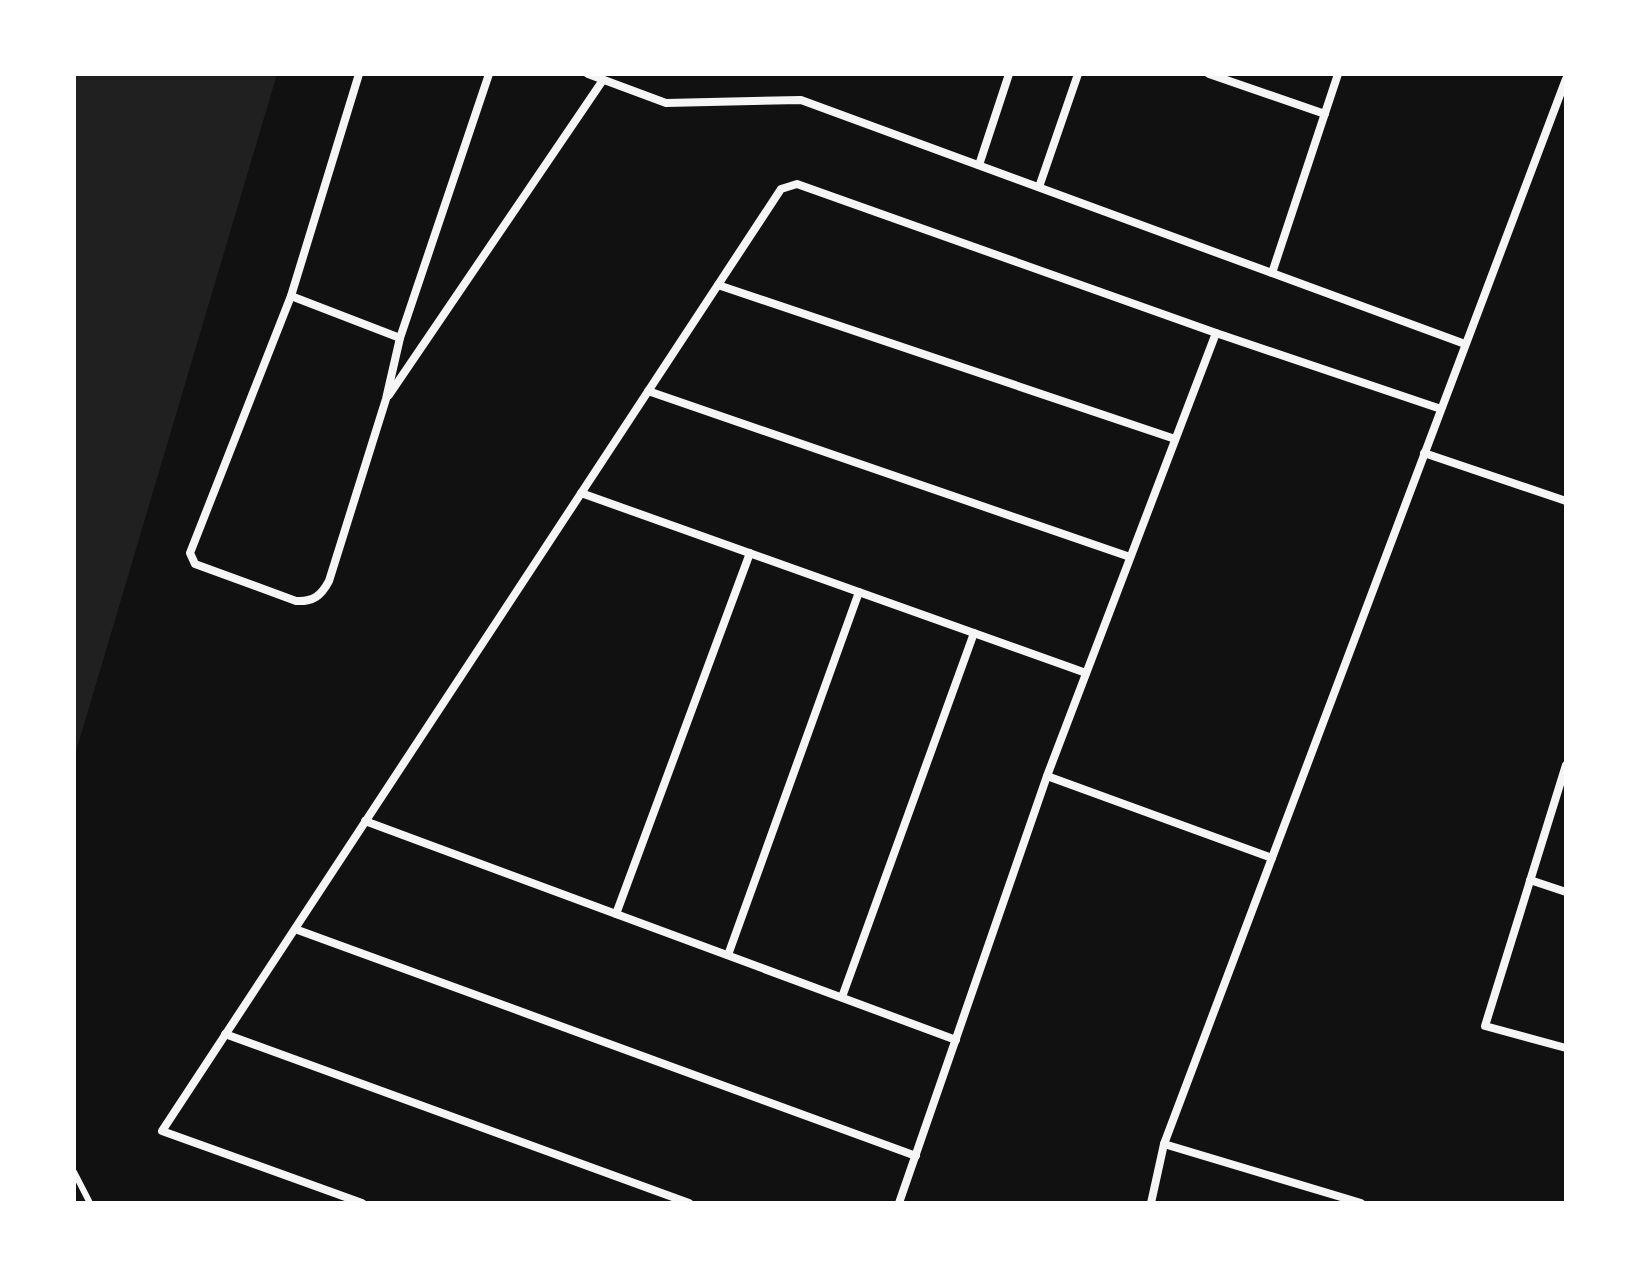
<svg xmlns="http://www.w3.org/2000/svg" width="1640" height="1277" font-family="'Source Serif 4',serif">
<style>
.green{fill:#202020}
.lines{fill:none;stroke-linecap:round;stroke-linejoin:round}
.service{stroke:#f5f5f5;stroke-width:6}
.minor{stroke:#f5f5f5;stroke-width:8}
</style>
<rect width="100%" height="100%" fill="#111"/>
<path class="green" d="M74 74H277L74 758Z"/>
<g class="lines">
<path class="service" d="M74 1172 90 1203"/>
<g class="minor">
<path d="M359 74 291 296 190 553 195 564 296 601C313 602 321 596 329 581L386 399 400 338 489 74"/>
<path d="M588 74 666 103 801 100 1465 344"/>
<path d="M1209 74 1325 114"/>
<path d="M979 165 1009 74"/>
<path d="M1039 187 1078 74"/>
<path d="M1272 273 1338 74"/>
<path d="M718 285 1175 439"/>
<path d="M291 296 400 338"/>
<path d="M1216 333 1441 409"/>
<path d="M648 391 1130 557"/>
<path d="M389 395 603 80"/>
<path d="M1424 453 1566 501"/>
<path d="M581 493 1086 673"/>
<path d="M1566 765 1485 1026 1566 1048"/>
<path d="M1047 776 1272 858"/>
<path d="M365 821 956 1040"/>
<path d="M1530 880 1566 892"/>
<path d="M616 914 750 553"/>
<path d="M295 929 916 1156"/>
<path d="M728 955 859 592"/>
<path d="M842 997 974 633"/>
<path d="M225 1034 689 1203"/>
<path d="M1164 1144 1361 1203"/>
<path d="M362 1203 162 1131 781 189 797 184 1216 333 1047 776 899 1203"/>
<path d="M1151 1203 1164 1144 1566 79"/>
</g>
</g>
<rect width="1640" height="1277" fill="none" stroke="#ffffff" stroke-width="152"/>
</svg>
